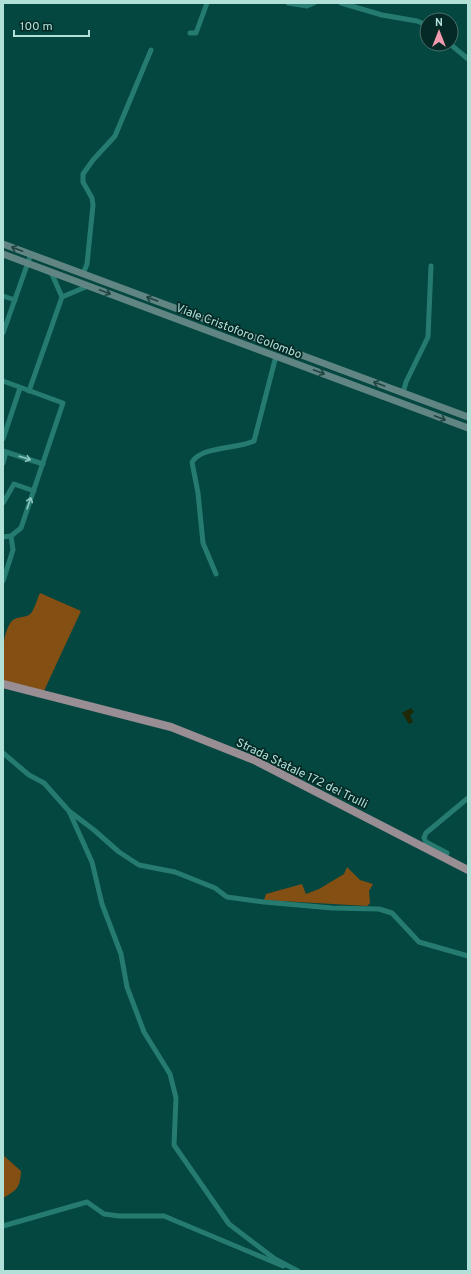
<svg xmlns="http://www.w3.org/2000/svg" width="471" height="1274" font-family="Overpass,sans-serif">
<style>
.green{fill:#834f13}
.water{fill:#1f2905}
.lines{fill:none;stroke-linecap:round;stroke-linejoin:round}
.street{stroke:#267b71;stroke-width:5}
.secondary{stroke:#608583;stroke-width:7}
.primary{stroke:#9a8e95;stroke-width:8}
.oneway{stroke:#204541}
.oneway2{stroke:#8ec7be}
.labels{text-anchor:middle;stroke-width:3.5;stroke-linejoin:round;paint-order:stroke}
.street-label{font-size:12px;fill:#b0e0d8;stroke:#052925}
</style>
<rect width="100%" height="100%" fill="#044640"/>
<g class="green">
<path d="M40 593 81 611 43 693 3 683C3 664 0 638 11 622 16 616 23 618 29 615 34 612 37 599 40 593Z"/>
<path d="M347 867 360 880 373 884 369 891 370 903 367 906 264 900 266 894 302 884 306 894 319 889 344 874Z"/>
<path d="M3 1155 21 1171C20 1188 17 1190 3 1198Z"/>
</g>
<path class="water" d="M411 708 414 712 410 715 413 722 409 724 402 713Z"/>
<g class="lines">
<g class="street">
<path d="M288 3 307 6 314 3"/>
<path d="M341 3 382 15 417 21 427 25"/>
<path d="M190 33H196L207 3"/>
<path d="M450 44 468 59"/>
<path d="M51 272 62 297 88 286"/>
<path d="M83 274 87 264 93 205 92 198 83 182V174L93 160 115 136 151 50"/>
<path d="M3 296 15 300"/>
<path d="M3 333 31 254"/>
<path d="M3 381 63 403 21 528 11 536 3 537"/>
<path d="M29 391 62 297"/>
<path d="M403 393 406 382 428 337 431 266"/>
<path d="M3 439 20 388"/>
<path d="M3 451 43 464"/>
<path d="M3 463 6 452"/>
<path d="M3 503 14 484 34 491"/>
<path d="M216 574 203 543 198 493 192 462C202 446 238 449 254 441L276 356"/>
<path d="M3 581 13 550 11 536"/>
<path d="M3 753 29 775 44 783 69 811 94 830 119 852 139 865 175 872 215 888 227 897 264 902 332 908 379 909 392 913 419 942 468 956"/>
<path d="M69 811 92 862 102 904 121 954 127 987 144 1032 170 1074 176 1098 174 1145 229 1224 275 1259 298 1271"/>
<path d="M445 858 447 853 426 842 424 838 426 833 468 798"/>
<path d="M3 1226 87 1202 104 1214 119 1216H164L283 1266"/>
</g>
<g class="secondary">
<path d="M3 244 468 417"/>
<path d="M3 254 468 428"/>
</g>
<path class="primary" d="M3 684 171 727 254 760 468 870"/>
</g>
<defs><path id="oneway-shaft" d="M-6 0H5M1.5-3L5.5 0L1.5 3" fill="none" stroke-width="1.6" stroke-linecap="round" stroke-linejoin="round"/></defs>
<g class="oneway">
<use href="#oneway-shaft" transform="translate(17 249) rotate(-159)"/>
<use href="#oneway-shaft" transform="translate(105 292) rotate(21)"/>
<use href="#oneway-shaft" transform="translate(152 299) rotate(-160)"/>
<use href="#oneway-shaft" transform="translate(319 372) rotate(21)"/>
<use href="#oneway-shaft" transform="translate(379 384) rotate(-160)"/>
<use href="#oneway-shaft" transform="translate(440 418) rotate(21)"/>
</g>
<g class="oneway2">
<use href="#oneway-shaft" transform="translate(25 458) rotate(18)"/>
<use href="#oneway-shaft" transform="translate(29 503) rotate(-71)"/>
</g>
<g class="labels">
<g class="street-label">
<text transform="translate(239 331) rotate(21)" y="4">Viale Cristoforo Colombo</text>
<text transform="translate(302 773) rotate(26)" y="4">Strada Statale 172 dei Trulli</text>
</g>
</g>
<rect width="471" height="1274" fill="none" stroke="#b0e0d8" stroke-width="8"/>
<g transform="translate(439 32)"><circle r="19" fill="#052925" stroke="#49726d"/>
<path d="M0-3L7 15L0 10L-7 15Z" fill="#f29aaf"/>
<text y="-6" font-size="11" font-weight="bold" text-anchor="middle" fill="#b0e0d8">N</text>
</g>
<path d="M14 30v6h75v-6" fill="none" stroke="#b0e0d8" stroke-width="2"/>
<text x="20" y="30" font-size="12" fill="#b0e0d8" stroke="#052925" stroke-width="3" paint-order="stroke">100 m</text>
</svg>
